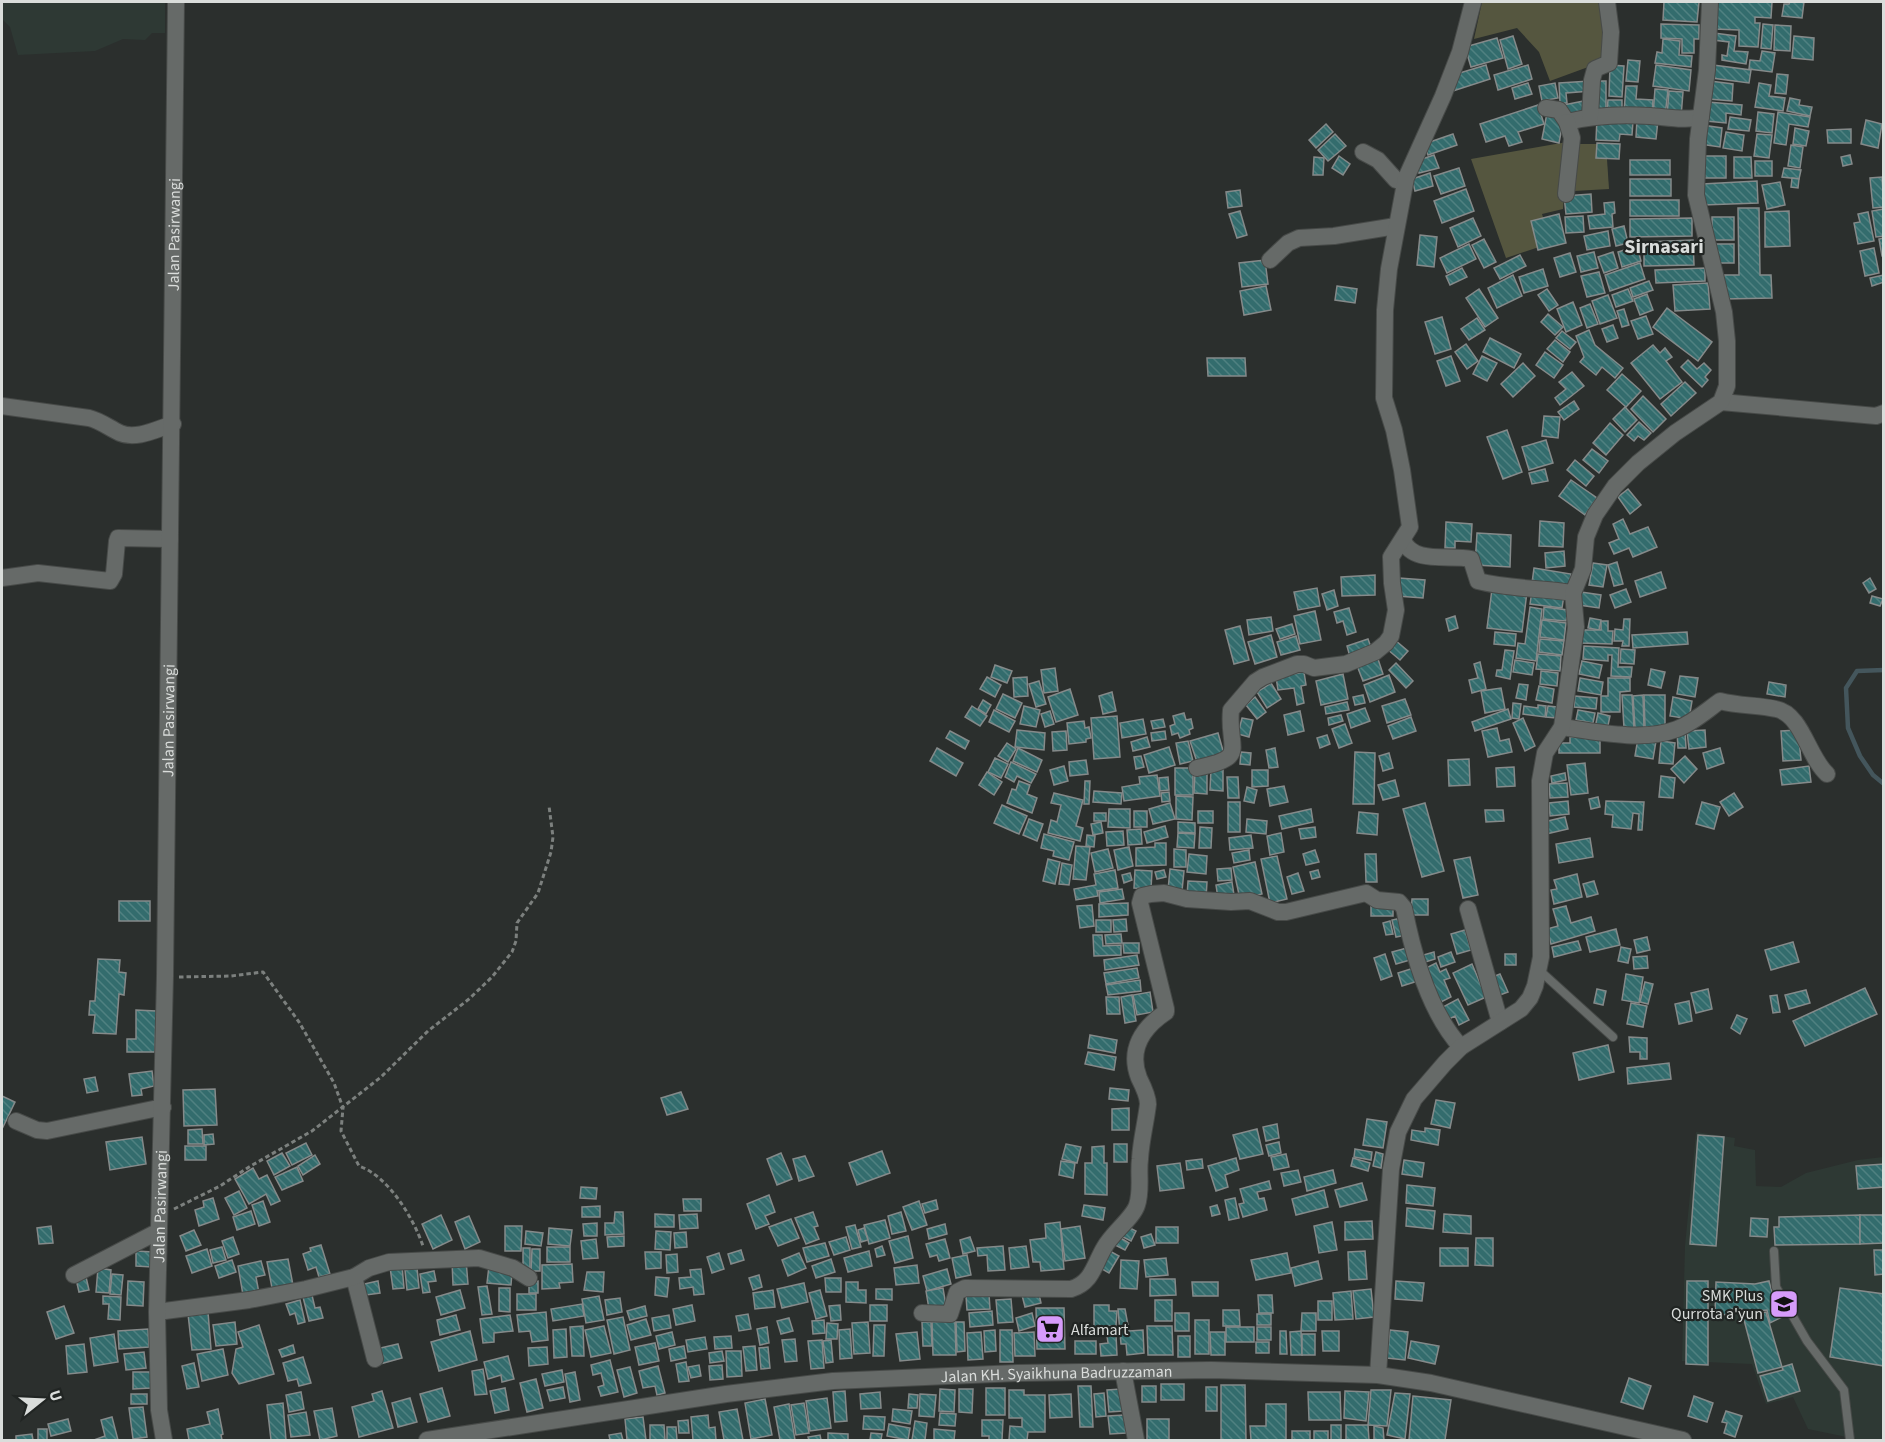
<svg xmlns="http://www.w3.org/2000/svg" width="1885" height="1442" font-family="'Source Sans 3',sans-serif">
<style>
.built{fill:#2e3934}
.grass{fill:#55563f}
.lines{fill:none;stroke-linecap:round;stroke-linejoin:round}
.stream{stroke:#44565c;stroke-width:4.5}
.building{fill:url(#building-back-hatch);stroke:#858a8a;stroke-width:1.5}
.service-casing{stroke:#474a48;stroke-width:10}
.minor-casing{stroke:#474a48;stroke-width:18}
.tertiary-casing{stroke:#474a48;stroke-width:18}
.secondary-casing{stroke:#474a48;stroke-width:18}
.path{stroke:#7c807e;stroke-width:3;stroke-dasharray:4.5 3;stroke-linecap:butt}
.service{stroke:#666a68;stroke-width:8}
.minor{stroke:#666a68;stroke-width:16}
.tertiary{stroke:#666a68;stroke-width:16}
.secondary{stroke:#666a68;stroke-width:16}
.labels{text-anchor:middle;stroke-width:4.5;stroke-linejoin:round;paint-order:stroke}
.street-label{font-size:16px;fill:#dadddb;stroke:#212523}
.poi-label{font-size:16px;fill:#dadddb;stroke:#212523;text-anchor:end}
.quarter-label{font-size:20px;font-weight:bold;fill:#dadddb;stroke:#212523}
</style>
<defs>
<pattern id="building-back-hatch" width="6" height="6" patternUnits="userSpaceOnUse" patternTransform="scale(1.5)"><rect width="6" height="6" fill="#336c6d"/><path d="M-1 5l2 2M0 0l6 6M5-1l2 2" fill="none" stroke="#508181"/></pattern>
</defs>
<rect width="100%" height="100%" fill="#2b2f2d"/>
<g class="built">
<path d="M2 2H165V33H152L145 40 123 39 95 51 18 55 10 27 2 19Z"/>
<path d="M1696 1132 1735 1138 1734 1146 1755 1150 1756 1186 1781 1187 1806 1173 1858 1160 1883 1157V1440H1861L1808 1429 1793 1397 1766 1404 1752 1364 1682 1361 1685 1246Z"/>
</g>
<g class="grass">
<path d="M1482 2H1599L1610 59 1550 81 1539 52 1517 28 1474 39Z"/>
<path d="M1567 142 1563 209 1542 214 1551 243 1506 258 1471 159Z"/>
<path d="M1579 144H1606L1609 189 1574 191Z"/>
</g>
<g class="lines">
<path class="stream" d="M1884 670 1857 671 1846 688 1848 728 1860 756 1873 775 1884 784"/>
</g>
<g class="building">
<path d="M1664 2H1699L1697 22 1663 20Z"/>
<path d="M1716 2H1772L1771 18 1755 17V23H1760L1758 47 1739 46V30L1715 29Z"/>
<path d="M1790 2H1804L1802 18 1782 16 1784 4H1789Z"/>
<path d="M1661 24 1699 25V39H1694V53H1682V39L1661 38Z"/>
<path d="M1763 24 1773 25 1771 49 1761 48Z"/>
<path d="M1775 25 1791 26 1790 51 1774 50Z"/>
<path d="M1714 33 1736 36 1734 51 1748 52 1746 64 1722 60V55L1727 56 1729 42 1713 40Z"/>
<path d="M1513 36 1522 64 1508 69 1500 40Z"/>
<path d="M1794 36 1814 38 1813 60 1792 58Z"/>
<path d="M1497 38 1503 58 1471 67 1465 47Z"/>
<path d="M1663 39 1680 41 1679 55 1692 56 1691 67 1655 63 1657 52 1662 53Z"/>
<path d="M1762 51 1775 53 1772 72 1749 69 1750 60 1760 61Z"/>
<path d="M1628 60 1640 61 1638 82 1626 81Z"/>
<path d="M1486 65 1490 79 1453 91V75Z"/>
<path d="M1528 65 1532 79 1498 90 1494 75Z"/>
<path d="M1610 65 1624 66 1622 97 1609 96Z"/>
<path d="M1656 65 1691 70 1689 91 1653 86Z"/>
<path d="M1713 65 1751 70 1749 83 1712 78Z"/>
<path d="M1777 74 1788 75 1786 94 1775 93Z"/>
<path d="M1590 81 1591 91 1566 93 1567 103H1560L1559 83Z"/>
<path d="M1596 81H1606V111H1592Z"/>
<path d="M1710 81 1733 84 1732 101 1709 99Z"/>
<path d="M1528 83 1532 94 1515 99 1512 88Z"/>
<path d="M1555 83 1558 98 1542 101 1539 86Z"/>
<path d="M1759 83 1771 85 1769 96 1785 98 1783 111 1755 107Z"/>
<path d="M1626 86H1637L1636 99 1653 100 1652 114 1624 112Z"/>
<path d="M1655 89 1668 90 1665 116 1653 115Z"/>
<path d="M1669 91 1683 92 1681 117 1667 116Z"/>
<path d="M1790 98 1800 100 1799 105 1812 107 1810 116 1787 111Z"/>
<path d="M1608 100H1622V113L1607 112Z"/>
<path d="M1584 101 1586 114 1566 118 1563 105Z"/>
<path d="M1708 102 1742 105 1741 115 1726 113V123L1706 121Z"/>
<path d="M1538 105 1544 124 1518 132 1522 142 1509 146 1505 136 1486 142 1480 124Z"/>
<path d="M1758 112 1774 114 1772 133 1756 131Z"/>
<path d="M1778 112 1810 117 1808 127 1789 124 1786 145 1774 143Z"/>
<path d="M1547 113 1564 116 1559 143 1542 139Z"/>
<path d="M1730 117 1751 120 1749 131 1728 129Z"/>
<path d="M1597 118 1633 121 1632 135 1620 134 1619 141 1596 140Z"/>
<path d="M1637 119 1658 120 1656 139 1636 137Z"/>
<path d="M1866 120 1882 124 1878 148 1861 144Z"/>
<path d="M1326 124 1333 132 1316 148 1309 140Z"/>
<path d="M1702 125 1722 128 1720 147 1700 144Z"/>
<path d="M1795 128 1809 131 1806 146 1793 144Z"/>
<path d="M1851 129V143H1828L1827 130Z"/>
<path d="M1726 132 1744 135 1742 151 1723 148Z"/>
<path d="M1335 134 1346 146 1328 161 1318 150Z"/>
<path d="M1453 134 1457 145 1428 155 1424 144Z"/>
<path d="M1757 134 1772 135 1769 158 1754 156Z"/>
<path d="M1597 143 1620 144 1619 159 1596 158Z"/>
<path d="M1791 145 1803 147 1800 168 1788 166Z"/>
<path d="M1434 155 1439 168 1419 173 1416 161Z"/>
<path d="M1850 155 1852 164 1843 166 1841 157Z"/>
<path d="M1339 156 1350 164 1343 175 1332 168Z"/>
<rect x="1702" y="156" width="24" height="22"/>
<path d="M1314 157 1324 158 1323 175H1313Z"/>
<path d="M1734 157H1751L1752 178H1734Z"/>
<rect x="1630" y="160" width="40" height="15"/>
<rect x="1755" y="161" width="17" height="15"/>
<path d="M1459 168 1465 186 1441 194 1434 176Z"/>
<path d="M1784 168 1801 170 1799 179 1782 177Z"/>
<path d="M1430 173 1433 186 1415 191 1412 179Z"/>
<path d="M1882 177 1884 207 1873 208 1870 178Z"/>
<path d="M1792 178 1799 179 1798 188 1791 187Z"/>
<rect x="1630" y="179" width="41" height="17"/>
<path d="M1757 181 1758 203 1703 205 1702 184Z"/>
<path d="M1780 182 1785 205 1767 209 1762 185Z"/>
<path d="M1466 189 1474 211 1442 223 1434 201Z"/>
<path d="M1240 190 1242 206 1228 208 1226 192Z"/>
<path d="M1591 194 1592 212 1566 214 1564 196Z"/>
<rect x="1630" y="200" width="49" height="16"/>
<path d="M1614 202 1615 213 1612 214 1613 227 1590 229 1588 216 1605 214 1604 203Z"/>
<path d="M1738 208H1759L1760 275H1771L1772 298 1724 299V275H1739Z"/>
<path d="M1884 209V236L1876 237 1872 211Z"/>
<path d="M1240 211 1247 235 1237 238 1229 214Z"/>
<path d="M1789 211 1790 246 1765 247V212Z"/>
<path d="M1868 212 1874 241 1858 244 1854 223 1860 222 1858 214Z"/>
<path d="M1559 214 1566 243 1538 250 1531 221Z"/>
<path d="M1583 216 1584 232 1566 233 1565 217Z"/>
<rect x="1712" y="217" width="22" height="23"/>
<path d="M1473 218 1481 236 1458 247 1450 228Z"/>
<path d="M1692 218V236L1630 237V219Z"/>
<path d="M1624 226 1628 243 1616 246 1612 229Z"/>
<path d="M1608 231 1610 246 1587 250 1584 236Z"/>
<path d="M1420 235 1437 237 1434 267 1417 265Z"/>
<path d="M1884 238V256H1882L1879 239Z"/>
<path d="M1484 239 1496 262 1484 268 1472 245Z"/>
<path d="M1693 240 1694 265 1644 266V242Z"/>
<path d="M1469 244 1476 259 1447 273 1440 258Z"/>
<rect x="1714" y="244" width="20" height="19"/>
<path d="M1637 246 1641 261 1622 267 1618 252Z"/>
<path d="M1874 248 1879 273 1865 276 1860 251Z"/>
<path d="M1594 252 1598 268 1581 272 1577 256Z"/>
<path d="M1613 252 1618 268 1604 273 1598 257Z"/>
<path d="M1570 253 1576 272 1560 277 1554 258Z"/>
<path d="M1520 255 1526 266 1500 279 1494 268Z"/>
<path d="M1265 260 1268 284 1242 287 1239 263Z"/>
<path d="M1640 263 1645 279 1610 291 1605 275Z"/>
<path d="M1462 268 1467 277 1450 285 1446 276Z"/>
<path d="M1705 268V281L1656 283 1655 270Z"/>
<path d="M1543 269 1548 286 1524 293 1519 277Z"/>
<path d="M1599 272 1605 293 1587 297 1581 276Z"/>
<path d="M1513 275 1522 296 1497 308 1488 288Z"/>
<path d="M1884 275V282L1872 286 1870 278Z"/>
<path d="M1649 281 1653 290 1633 297 1630 288Z"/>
<path d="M1708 283 1710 309 1675 311 1673 285Z"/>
<path d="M1266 286 1271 310 1244 315 1240 291Z"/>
<path d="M1337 286 1357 289 1355 303 1335 300Z"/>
<path d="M1479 289 1498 318 1485 327 1466 298Z"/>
<path d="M1547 289 1558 305 1549 311 1538 295Z"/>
<path d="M1628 289 1633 301 1616 307 1612 295Z"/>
<path d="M1647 294 1653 310 1640 315 1634 299Z"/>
<path d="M1608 295 1617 318 1600 324 1592 301Z"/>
<path d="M1573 302 1582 325 1566 332 1557 309Z"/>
<path d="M1590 304 1598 324 1587 328 1580 308Z"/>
<path d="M1667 308 1712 342 1698 361 1653 327Z"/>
<path d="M1624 309 1629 325 1622 327 1617 311Z"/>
<path d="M1548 314 1563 327 1555 335 1541 322Z"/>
<path d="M1646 316 1653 334 1638 339 1631 321Z"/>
<path d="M1442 317 1451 349 1435 354 1425 322Z"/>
<path d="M1477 318 1485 330 1469 340 1461 329Z"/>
<path d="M1613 325 1618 338 1607 342 1602 329Z"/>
<path d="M1589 330 1595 345 1623 368 1615 378 1602 367 1596 375 1580 362 1584 357 1576 336Z"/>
<path d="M1562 331 1576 342 1570 349 1556 338Z"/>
<path d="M1490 338 1521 354 1514 368 1483 352Z"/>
<path d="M1555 340 1570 352 1563 362 1547 349Z"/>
<path d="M1466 344 1478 361 1467 369 1455 352Z"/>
<path d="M1653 345 1660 353 1665 348 1672 357 1666 361 1682 382 1660 399 1631 363Z"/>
<path d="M1545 352 1563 365 1554 378 1536 365Z"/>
<path d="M1451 356 1460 381 1446 386 1437 361Z"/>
<path d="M1482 356 1497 363 1487 381 1473 374Z"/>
<path d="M1207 358H1245L1246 376H1208Z"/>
<path d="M1688 360 1697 369 1704 363 1711 370 1705 377 1708 380 1702 387 1681 367Z"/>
<path d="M1523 363 1535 376 1513 397 1501 384Z"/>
<path d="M1572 372 1584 386 1560 405 1555 398 1566 389 1559 382Z"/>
<path d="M1622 374 1641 391 1626 407 1607 390Z"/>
<path d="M1685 382 1696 393 1671 416 1661 404Z"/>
<path d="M1643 396 1666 419 1653 432 1631 409Z"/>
<path d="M1574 401 1579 409 1564 420 1558 412Z"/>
<path d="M1625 407 1637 420 1625 432 1613 419Z"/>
<path d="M1544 416 1560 417 1558 438 1542 436Z"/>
<path d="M1639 422 1651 433 1644 440 1638 436 1634 441 1627 435Z"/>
<path d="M1610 423 1623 435 1606 455 1593 443Z"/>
<path d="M1507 430 1522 472 1503 479 1487 437Z"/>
<path d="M1546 440 1553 463 1529 470 1522 447Z"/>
<path d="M1592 449 1608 461 1599 473 1583 460Z"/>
<path d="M1575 460 1594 476 1586 486 1567 470Z"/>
<path d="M1545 469 1548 481 1532 484 1529 473Z"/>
<path d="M1571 480 1597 498 1585 515 1559 496Z"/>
<path d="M1628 489 1641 505 1630 514 1618 497Z"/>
<path d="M1623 519 1630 534 1648 527 1657 547 1633 557 1629 548 1614 554 1609 543 1619 539 1613 524Z"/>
<path d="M1540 521 1564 523 1563 547 1539 546Z"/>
<path d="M1446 522 1472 524 1471 542 1455 541V548H1445Z"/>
<path d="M1477 533 1511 535 1510 567 1475 565Z"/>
<path d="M1564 551 1565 566 1546 568 1545 553Z"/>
<path d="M1617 562 1623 584 1614 586 1608 565Z"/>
<path d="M1593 563 1607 565 1603 587 1589 585Z"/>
<path d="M1534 568 1571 574 1569 589 1532 583Z"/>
<path d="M1661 572 1666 588 1640 597 1635 581Z"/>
<path d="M1375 575V595L1342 596 1341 577Z"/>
<path d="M1399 578 1425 580 1423 598 1397 596Z"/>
<path d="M1870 578 1876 589 1869 593 1863 583Z"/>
<path d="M1317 588 1320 606 1298 610 1294 592Z"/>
<path d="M1492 589 1527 592 1522 632 1487 628Z"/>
<path d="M1626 589 1631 602 1615 608 1610 595Z"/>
<path d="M1334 590 1338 606 1327 610 1322 594Z"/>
<path d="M1532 591 1564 595 1562 608 1530 604Z"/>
<path d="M1581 592 1601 595 1599 608 1579 605Z"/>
<path d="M1872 596 1883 599 1880 606 1870 603Z"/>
<path d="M1530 607 1542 609 1536 661 1516 658 1518 643 1525 644Z"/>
<path d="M1544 607 1568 610 1566 621 1543 619Z"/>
<path d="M1349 608 1356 632 1347 635 1343 621 1337 623 1334 612Z"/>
<path d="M1315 611 1321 640 1300 644 1294 616Z"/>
<path d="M1455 616 1458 628 1449 631 1446 619Z"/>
<path d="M1271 617 1273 631 1249 635 1247 620Z"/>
<path d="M1590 618 1601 620 1599 630 1588 628Z"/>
<path d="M1624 619H1630L1629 646H1622L1623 641H1614L1615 629 1623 630Z"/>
<path d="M1542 620 1566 623 1564 640 1540 637Z"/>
<path d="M1601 621H1608V631H1613L1612 644 1581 643V630H1601Z"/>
<path d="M1292 624 1295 634 1280 639 1276 629Z"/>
<path d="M1240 626 1249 660 1234 664 1225 630Z"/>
<path d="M1495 632 1516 634 1515 646 1494 644Z"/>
<path d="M1687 632 1688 644 1633 648 1632 635Z"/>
<path d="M1271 635 1277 657 1255 664 1248 642Z"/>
<path d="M1296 636 1300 650 1281 655 1277 642Z"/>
<path d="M1368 639 1372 650 1350 657 1347 646Z"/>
<path d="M1540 639 1564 641 1562 655 1539 652Z"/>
<path d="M1395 640 1408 651 1400 660 1387 649Z"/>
<path d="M1584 646 1619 648 1618 667H1632L1631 677 1611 676 1612 655H1608V661L1583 659Z"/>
<path d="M1621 649 1635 650 1634 664 1620 663Z"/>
<path d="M1505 650 1514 651 1510 679 1496 676 1497 670H1502Z"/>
<path d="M1538 654 1561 656 1560 671 1536 669Z"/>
<path d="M1377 656 1383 674 1363 681 1356 663Z"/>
<path d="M1515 660 1534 663 1532 675 1513 672Z"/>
<path d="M1582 661 1602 665 1599 678 1579 674Z"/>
<path d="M1480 662 1486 689 1472 693 1469 680 1478 678 1474 664Z"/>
<path d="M1396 663 1413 681 1406 688 1389 670Z"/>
<path d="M995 665 1012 671 1007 683 991 677Z"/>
<path d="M1055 668 1058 691 1044 693 1041 670Z"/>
<path d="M1651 669 1665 672 1661 688 1648 685Z"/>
<path d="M1541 671 1558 673 1557 686 1540 684Z"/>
<path d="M1304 672 1306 685 1301 686 1304 703 1297 705 1294 688 1278 690 1276 677Z"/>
<path d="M1343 674 1348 699 1321 705 1316 681Z"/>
<path d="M1389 675 1395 692 1370 702 1364 685Z"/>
<path d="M1680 676 1698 678 1695 697 1677 694Z"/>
<path d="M987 677 1001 685 995 697 980 689Z"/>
<path d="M1027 677 1028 696 1014 697 1013 678Z"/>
<path d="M1580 678 1603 682 1601 695 1578 691Z"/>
<path d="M1608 678H1630V691L1620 692V712H1601V696H1608Z"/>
<path d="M1039 681 1046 704 1036 707 1029 684Z"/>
<path d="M1769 682 1786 685 1785 697 1767 694Z"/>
<path d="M1271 683 1281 699 1267 708 1257 692Z"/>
<path d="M1519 684 1528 685 1526 700 1516 698Z"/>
<path d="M1539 686 1554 689 1552 703 1536 700Z"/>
<path d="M1501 688 1505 709 1485 713 1481 691Z"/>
<path d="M1070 689 1078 715 1056 722 1048 697Z"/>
<path d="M1112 692 1116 711 1103 714 1099 696Z"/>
<path d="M1003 694 1022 703 1015 718 996 709Z"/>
<path d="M1363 695 1365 703 1355 705 1353 697Z"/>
<path d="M1622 695H1632L1634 728H1624Z"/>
<path d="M1643 695 1644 728H1635L1633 696Z"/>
<path d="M1644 695H1665V727H1645Z"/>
<path d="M1575 696 1597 698 1596 709 1574 707Z"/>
<path d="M1255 697 1266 712 1257 719 1246 705Z"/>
<path d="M1673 697 1692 701 1689 719 1670 716Z"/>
<path d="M1405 699 1411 715 1387 723 1382 706Z"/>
<path d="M983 700 991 705 986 714 978 709Z"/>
<path d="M1347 702 1349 710 1326 714 1325 707Z"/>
<path d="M1513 703 1521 704 1519 719 1512 718Z"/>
<path d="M1538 705 1546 706 1545 717 1523 714 1524 706 1538 708Z"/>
<path d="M972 706 987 716 980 726 965 717Z"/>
<path d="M1024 706 1040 710 1036 727 1020 724Z"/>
<path d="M1548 706 1557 707 1556 718 1546 717Z"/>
<path d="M1365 708 1370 721 1351 728 1347 714Z"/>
<path d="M1508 709 1511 719 1475 731 1472 722Z"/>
<path d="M994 710 1015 721 1009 732 989 722Z"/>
<path d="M1578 710 1595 713 1593 723 1576 720Z"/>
<path d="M1050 711 1054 724 1045 727 1041 714Z"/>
<path d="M1300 711 1304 731 1288 735 1284 715Z"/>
<path d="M1184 713 1186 720 1191 719 1193 728 1189 730 1190 734 1180 738 1178 733 1172 735 1170 726 1175 724 1173 716Z"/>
<path d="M1598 713 1610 716 1607 730 1595 728Z"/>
<path d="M1341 715 1343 721 1329 725 1328 718Z"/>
<path d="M1117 716 1120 757 1094 759 1091 718Z"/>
<path d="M1411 717 1416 731 1393 739 1388 726Z"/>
<path d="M1242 718 1253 720 1249 737 1238 734Z"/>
<path d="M1523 718 1535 746 1525 751 1513 723Z"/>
<path d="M1143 719 1146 734 1122 738 1120 723Z"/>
<path d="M1163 719 1165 727 1153 729 1151 721Z"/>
<path d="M1084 721 1085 728 1089 727 1091 738 1086 739V742L1069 744 1067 723Z"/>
<path d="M1345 724 1352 743 1339 748 1332 729Z"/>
<path d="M1497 728 1500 741 1509 739 1512 752 1488 757 1482 731Z"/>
<path d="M1017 730 1045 733 1044 750 1015 747Z"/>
<path d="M1705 730 1706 747 1689 749 1687 731Z"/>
<path d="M1798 730 1801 760 1783 761 1781 731Z"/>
<path d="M950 731 969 741 965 749 946 738Z"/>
<path d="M1066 731 1067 750 1053 751 1052 732Z"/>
<path d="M1165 731 1166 739 1152 741 1151 733Z"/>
<path d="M1685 731 1686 748H1678L1677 732Z"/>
<path d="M1218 733 1224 754 1197 762 1190 741Z"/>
<path d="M1327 735 1330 744 1320 748 1317 738Z"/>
<path d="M1147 737 1150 747 1133 751 1131 742Z"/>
<path d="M1570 737H1600V753H1559V743H1570Z"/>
<path d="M1638 738 1656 741 1653 759 1635 756Z"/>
<path d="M1188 741 1193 761 1180 764 1176 743Z"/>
<path d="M1661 741 1675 743 1673 764 1659 763Z"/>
<path d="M1007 743 1016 749 1008 762 998 756Z"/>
<path d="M1169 747 1175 765 1149 773 1144 755Z"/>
<path d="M937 748 963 763 956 776 930 761Z"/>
<path d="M1018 748 1042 760 1037 772 1013 761Z"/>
<path d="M1275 748 1278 767 1269 768 1266 750Z"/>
<path d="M1720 748 1724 763 1707 769 1703 753Z"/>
<path d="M1241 752 1251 753 1250 765 1240 764Z"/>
<path d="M1355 752 1375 753 1374 804H1353Z"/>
<path d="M1389 753 1393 768 1383 771 1379 756Z"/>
<path d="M1141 756 1144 767 1136 769 1134 757Z"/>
<path d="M1685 756 1697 769 1684 783 1671 769Z"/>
<path d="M995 758 1008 764 1001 778 988 772Z"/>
<path d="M1469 759 1470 785 1449 786 1448 760Z"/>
<path d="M1086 760 1088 774 1070 776 1069 762Z"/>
<path d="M1011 762 1036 774 1031 783 1017 776 1014 782 1005 777Z"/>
<path d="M1585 763 1588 793 1571 795 1567 765Z"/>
<path d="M1064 766 1068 781 1054 785 1050 770Z"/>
<path d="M1809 766 1811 782 1782 785 1780 770Z"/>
<path d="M1514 767 1515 786 1497 787 1496 768Z"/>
<rect x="1175" y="768" width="18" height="27"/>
<path d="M1211 769H1223V791L1210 790Z"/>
<path d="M1252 770H1268V786L1252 787Z"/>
<path d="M987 772 1002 782 994 795 979 785Z"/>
<path d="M1195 772H1207V794L1194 793Z"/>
<path d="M1565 773 1566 780 1552 783 1551 776Z"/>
<path d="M1157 775 1160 796 1124 801 1122 787 1140 784 1139 777Z"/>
<path d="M1661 776 1675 778 1673 798 1659 797Z"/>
<path d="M1168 777 1169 790 1160 791 1159 778Z"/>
<path d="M1227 777H1238L1239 798H1228Z"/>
<path d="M1395 780 1399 796 1383 800 1378 785Z"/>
<path d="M1019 781 1030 785 1027 794 1037 798 1032 813 1007 803 1012 789 1016 790Z"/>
<path d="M1085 781H1090L1089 804H1084Z"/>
<path d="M1567 783 1568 797 1550 798 1549 784Z"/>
<path d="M1284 786 1288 802 1270 806 1267 789Z"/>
<path d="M1247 787 1257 790 1254 803 1244 801Z"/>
<path d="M1094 791 1122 793 1121 804 1093 802Z"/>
<path d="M1169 792 1170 801 1162 802 1161 793Z"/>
<path d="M1054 793 1083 800 1076 826 1083 828 1080 841 1048 833 1051 820 1057 822 1061 805 1051 803Z"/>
<path d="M1734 793 1743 807 1729 816 1720 802Z"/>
<path d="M1176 796 1193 797 1192 820 1176 819Z"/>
<path d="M1598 797 1600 807 1591 809 1589 799Z"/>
<path d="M1568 801 1569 814 1550 816 1549 803Z"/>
<path d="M1606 801 1644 802 1642 830H1638L1639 814 1633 813 1631 829 1612 827 1613 815 1605 814Z"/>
<rect x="1228" y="802" width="12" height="30"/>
<path d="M1702 802 1720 807 1714 829 1696 824Z"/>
<path d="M1170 803 1175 819 1153 824 1149 809Z"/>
<path d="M1425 803 1444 871 1422 877 1403 809Z"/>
<path d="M1002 805 1027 816 1019 834 994 823Z"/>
<path d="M1109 809H1130V828L1108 827Z"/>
<path d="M1311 809 1313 822 1282 829 1279 816Z"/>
<path d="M1485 810H1503L1504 821 1486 822Z"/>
<rect x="1134" y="811" width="13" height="16"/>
<rect x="1198" y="811" width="15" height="12"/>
<path d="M1359 812 1378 814 1377 835 1357 833Z"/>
<rect x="1094" y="813" width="12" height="8"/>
<path d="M1565 817 1568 829 1546 834 1543 822Z"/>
<path d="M1029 819 1043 824 1037 841 1023 835Z"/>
<path d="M1247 819 1267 821 1266 834 1246 832Z"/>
<path d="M1101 822 1103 833 1093 835 1091 824Z"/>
<path d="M1178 822 1195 823V833L1178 832Z"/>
<path d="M1165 826 1168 837 1147 843 1144 832Z"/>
<path d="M1200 827 1212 828 1211 848H1199Z"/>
<path d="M1315 827 1316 837 1301 839 1299 829Z"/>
<path d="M1141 829 1142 844 1128 845 1127 830Z"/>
<path d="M1123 831 1124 845 1107 846 1106 832Z"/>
<path d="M1178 833 1195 834 1194 848 1177 847Z"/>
<path d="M1281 833 1284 852 1270 855 1267 836Z"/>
<path d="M1044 834 1074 842 1069 860 1053 856 1054 851 1041 848Z"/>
<path d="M1087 835 1095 836 1094 847 1086 846Z"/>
<path d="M1251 835 1253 848 1230 850 1229 838Z"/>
<path d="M1590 838 1593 857 1559 863 1556 844Z"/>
<path d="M1155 843H1166V865L1136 866V848L1155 847Z"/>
<path d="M1076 846 1090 847 1086 880 1073 879Z"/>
<path d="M1129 847 1133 866 1118 870 1114 850Z"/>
<path d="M1108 849 1113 868 1095 872 1091 853Z"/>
<path d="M1174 849 1186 850V867H1174Z"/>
<path d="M1249 850 1250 860 1234 863 1232 853Z"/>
<path d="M1315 850 1319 862 1306 865 1303 854Z"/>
<path d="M1189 854 1207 856 1206 874 1187 872Z"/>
<path d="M1365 854H1376L1377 882H1366Z"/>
<path d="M1277 856 1287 899 1270 903 1261 859Z"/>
<path d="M1470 857 1478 895 1463 898 1454 860Z"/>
<path d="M1048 859 1060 862 1055 884 1043 881Z"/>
<path d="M1255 862 1262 894 1240 899 1233 867Z"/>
<path d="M1062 863 1072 865 1069 885 1059 884Z"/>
<path d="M1231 868 1232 880 1218 881 1217 869Z"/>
<path d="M1170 869 1184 871 1182 891 1168 890Z"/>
<path d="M1115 870 1118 888 1097 891 1098 896 1076 900 1074 889 1096 885 1094 874Z"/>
<path d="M1135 870 1152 871 1151 889 1134 888Z"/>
<path d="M1164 870 1166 877 1157 879 1155 872Z"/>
<path d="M1318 870 1320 877 1312 879 1310 872Z"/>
<path d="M1130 873 1132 880 1124 883 1122 875Z"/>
<path d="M1298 873 1304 891 1292 894 1287 877Z"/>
<path d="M1577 874 1582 897 1554 904 1551 890 1557 889 1554 880Z"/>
<path d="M1188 881 1207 882 1206 898 1187 897Z"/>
<path d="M1594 881 1598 894 1587 897 1583 884Z"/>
<path d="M1232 882 1234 895 1218 898 1216 885Z"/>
<path d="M1122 889 1124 899 1100 903 1099 892Z"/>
<path d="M1412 899H1428V915H1411Z"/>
<rect x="119" y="901" width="31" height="20"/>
<path d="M1128 903V915L1099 917V904Z"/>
<path d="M1092 905 1094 926 1080 928 1077 906Z"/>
<path d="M1393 905V916H1371V906Z"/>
<path d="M1566 906 1571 923 1591 917 1595 931 1551 944 1547 929 1558 926 1553 909Z"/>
<path d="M1402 918 1406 935 1396 937 1392 920Z"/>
<path d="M1126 919 1127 931 1114 932 1113 920Z"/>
<rect x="1096" y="920" width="15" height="12"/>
<path d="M1390 921 1393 934 1386 935 1383 923Z"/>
<path d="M1616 929 1620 945 1590 952 1586 937Z"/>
<path d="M1465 930 1471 950 1457 954 1451 934Z"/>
<path d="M1121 934 1122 943 1106 944 1105 935Z"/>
<path d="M1093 935H1102L1103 946 1121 945V955L1094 956Z"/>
<path d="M1647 937 1650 950 1637 953 1634 940Z"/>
<path d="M1578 941 1581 950 1554 957 1552 947Z"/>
<path d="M1793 942 1799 962 1771 970 1765 950Z"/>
<path d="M1123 943H1139V953H1124Z"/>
<path d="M1621 947 1631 949 1628 963 1618 961Z"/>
<path d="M1407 948 1410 960 1396 964 1392 952Z"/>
<path d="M1434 952 1435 959 1422 963 1420 956Z"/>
<path d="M1451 952 1455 962 1441 967 1438 957Z"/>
<path d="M1385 954 1392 976 1381 980 1374 958Z"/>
<rect x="1505" y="954" width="11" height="11"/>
<path d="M1137 955 1139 965 1105 970 1104 960Z"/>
<path d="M1647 956 1648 968 1634 969 1633 957Z"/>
<path d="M98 959 120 960 119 972 126 973 124 995 119 994 116 1034 93 1033 95 1015H89L90 1001H95Z"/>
<path d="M1436 963 1440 972 1446 969 1450 978 1444 980 1451 997 1439 1003 1424 969Z"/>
<path d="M1472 964 1486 997 1468 1005 1453 973Z"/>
<path d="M1417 967 1421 980 1402 986 1398 973Z"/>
<path d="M1137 968 1139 978 1106 984 1104 973Z"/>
<path d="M1500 974 1508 992 1497 996 1490 978Z"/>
<path d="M1626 974 1643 977 1639 1003 1622 1000Z"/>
<path d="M1140 980 1141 991 1108 995 1106 985Z"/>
<path d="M1645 982 1653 984 1648 1004 1640 1002Z"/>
<path d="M1865 988 1877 1014 1805 1046 1793 1021Z"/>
<path d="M1597 989 1606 991 1603 1005 1594 1003Z"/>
<path d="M1708 989 1712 1009 1696 1013 1691 993Z"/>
<path d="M1806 990 1810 1003 1789 1009 1785 995Z"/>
<path d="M1150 992 1153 1012 1137 1015 1133 995Z"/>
<path d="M1132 995 1136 1021 1125 1023 1121 997Z"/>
<path d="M1777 995 1780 1012 1773 1013 1770 996Z"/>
<path d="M1106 997H1119L1120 1014H1107Z"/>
<path d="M1458 999 1469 1020 1459 1025 1455 1016 1447 1020 1441 1008Z"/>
<path d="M1689 1001 1692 1021 1679 1024 1675 1004Z"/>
<path d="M1631 1003 1647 1006 1643 1027 1627 1024Z"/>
<path d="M136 1010 156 1011 155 1052H127V1039H136Z"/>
<path d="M1737 1015 1747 1019 1740 1034 1731 1028Z"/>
<path d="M1090 1035 1117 1040 1115 1053 1088 1048Z"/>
<path d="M1629 1037 1647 1038V1059H1640V1052H1630Z"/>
<path d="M1608 1045 1614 1072 1579 1080 1573 1053Z"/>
<path d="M1088 1052 1116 1057 1114 1070 1085 1064Z"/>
<path d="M1669 1063 1671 1079 1628 1084 1627 1068Z"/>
<path d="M152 1071 154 1086 141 1089 142 1095 132 1096 129 1074Z"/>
<path d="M95 1077 98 1091 87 1093 84 1079Z"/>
<path d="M1110 1088 1129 1090 1128 1101 1109 1099Z"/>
<path d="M215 1089 217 1125 184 1126 183 1090Z"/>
<path d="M681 1092 688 1109 667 1115 661 1098Z"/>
<path d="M2 1096 15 1102 3 1127 2 1126Z"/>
<path d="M1436 1100 1455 1103 1450 1128 1431 1124Z"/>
<path d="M1129 1108V1130H1112V1109Z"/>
<path d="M1367 1119 1387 1122 1383 1148 1363 1145Z"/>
<path d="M1277 1124 1279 1138 1266 1141 1263 1127Z"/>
<path d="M1425 1128 1440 1130 1438 1145 1411 1140 1412 1130 1425 1132Z"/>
<path d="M202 1129 203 1144H188V1130Z"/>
<path d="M1257 1129 1263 1154 1240 1159 1233 1135Z"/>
<path d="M213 1134 214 1144 204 1145V1135Z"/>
<path d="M1698 1135 1724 1137 1716 1246 1690 1244Z"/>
<path d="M142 1137 146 1164 110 1170 106 1142Z"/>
<path d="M1279 1142 1281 1153 1269 1156 1266 1145Z"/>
<path d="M306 1143 312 1155 292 1165 286 1153Z"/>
<path d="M1066 1144 1081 1147 1077 1163 1062 1159Z"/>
<rect x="1114" y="1144" width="13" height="18"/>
<rect x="185" y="1146" width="21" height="14"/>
<path d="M1104 1146V1163H1107V1195L1085 1194V1163H1092V1147Z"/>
<path d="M1355 1149 1372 1152 1371 1160 1354 1157Z"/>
<path d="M882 1151 890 1173 857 1185 849 1163Z"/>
<path d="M1376 1152 1383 1154 1381 1168 1373 1166Z"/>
<path d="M282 1153 290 1166 274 1175 267 1161Z"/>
<path d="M781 1153 792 1179 777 1185 767 1159Z"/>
<path d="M1286 1154 1289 1167 1274 1170 1271 1157Z"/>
<path d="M315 1155 320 1164 303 1175 298 1166Z"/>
<path d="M805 1156 814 1176 799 1181 793 1159Z"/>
<path d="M1236 1158 1239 1170 1225 1175 1228 1187 1216 1191 1208 1166Z"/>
<path d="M1353 1158 1370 1163 1368 1171 1351 1166Z"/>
<path d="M1202 1159 1203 1168 1187 1170 1186 1161Z"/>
<path d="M1404 1160 1424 1163 1422 1177 1402 1174Z"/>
<path d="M1061 1161 1075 1163 1073 1178 1059 1175Z"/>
<path d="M1180 1163 1184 1188 1160 1191 1157 1166Z"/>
<path d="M1884 1164V1187L1858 1189 1856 1166Z"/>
<path d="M297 1167 303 1181 282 1190 275 1177Z"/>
<path d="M253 1168 259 1179 267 1175 280 1201 271 1205 266 1194 249 1204 235 1179Z"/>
<path d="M1298 1170 1301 1182 1284 1186 1281 1173Z"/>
<path d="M1333 1170 1336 1183 1307 1191 1304 1177Z"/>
<path d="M1269 1181 1271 1189 1257 1192 1259 1199 1264 1198 1267 1210 1243 1217 1239 1204 1244 1203 1240 1189Z"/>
<path d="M1362 1183 1367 1200 1340 1207 1335 1190Z"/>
<path d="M1407 1185 1435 1188 1433 1206 1406 1203Z"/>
<path d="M581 1187 597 1188 596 1199 580 1198Z"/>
<path d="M1324 1190 1328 1207 1296 1215 1292 1199Z"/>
<path d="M239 1191 247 1208 234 1215 225 1198Z"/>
<path d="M769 1195 775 1212 765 1216 769 1224 756 1229 747 1204Z"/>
<path d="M213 1198 219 1219 199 1226 195 1210 204 1207 203 1201Z"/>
<path d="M1235 1198 1239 1218 1229 1220 1225 1200Z"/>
<path d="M683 1199H701V1211H684Z"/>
<path d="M936 1200 938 1209 925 1213 922 1204Z"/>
<path d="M263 1201 270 1222 259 1226 252 1205Z"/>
<path d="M919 1201 927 1225 912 1230 903 1207Z"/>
<path d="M1084 1205 1105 1208 1103 1220 1082 1216Z"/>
<path d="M1217 1205 1220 1214 1212 1216 1210 1207Z"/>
<path d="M600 1206V1217H582V1207Z"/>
<path d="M1407 1208 1435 1211 1433 1229 1406 1226Z"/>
<path d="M251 1211 255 1224 237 1230 233 1217Z"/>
<path d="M615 1212H623L624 1234 605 1235V1223H614Z"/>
<path d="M813 1212 818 1226 814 1227 819 1239 806 1244 795 1218Z"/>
<path d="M901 1212 906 1231 892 1234 888 1216Z"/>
<path d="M655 1214 674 1215V1227H655Z"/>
<path d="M697 1214 698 1228 680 1229 679 1215Z"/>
<path d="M1444 1214 1471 1216V1234L1443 1232Z"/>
<path d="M441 1215 452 1240 433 1249 422 1224Z"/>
<path d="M1860 1215V1244L1775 1245 1774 1227H1779V1217Z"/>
<path d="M1860 1215H1884V1243L1860 1244Z"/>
<path d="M469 1216 480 1242 465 1249 455 1222Z"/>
<path d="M1751 1218 1768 1219 1767 1237 1750 1236Z"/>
<path d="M791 1219 799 1238 778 1246 769 1227Z"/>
<path d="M885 1220 890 1238 869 1244 864 1225Z"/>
<path d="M1372 1221 1373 1239 1345 1240V1222Z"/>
<path d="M1060 1222 1064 1269 1041 1271 1040 1262H1033L1030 1240 1046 1238 1045 1224Z"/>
<path d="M1332 1222 1337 1250 1319 1253 1314 1226Z"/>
<path d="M597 1223V1236H584L583 1224Z"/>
<path d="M945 1224 947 1234 929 1239 927 1229Z"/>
<path d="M855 1225 861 1247 852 1249 846 1227Z"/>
<path d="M1124 1225 1136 1231 1131 1241 1119 1235Z"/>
<path d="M51 1226 53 1243 39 1244 37 1228Z"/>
<path d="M505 1226H522L521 1251H505Z"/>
<path d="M1080 1226 1085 1258 1065 1261 1061 1229Z"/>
<rect x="1156" y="1227" width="22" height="16"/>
<path d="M549 1228 572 1230 570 1246 548 1244Z"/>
<path d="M864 1228 868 1240 861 1242 858 1230Z"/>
<path d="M194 1230 201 1245 186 1251 180 1236Z"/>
<path d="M526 1231 543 1233 541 1246 525 1244Z"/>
<path d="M656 1231 671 1232 670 1250 655 1249Z"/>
<path d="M686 1232 687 1247 675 1248 674 1233Z"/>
<path d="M1151 1234 1155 1245 1144 1248 1141 1237Z"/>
<path d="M1116 1235 1129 1243 1125 1250 1111 1243Z"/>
<path d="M624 1236V1246L608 1247 607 1237Z"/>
<path d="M908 1236 913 1258 895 1263 889 1241Z"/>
<path d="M233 1237 239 1254 228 1258 222 1241Z"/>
<path d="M846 1237 850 1250 834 1255 829 1242Z"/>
<path d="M970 1237 975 1251 963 1254 960 1240Z"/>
<path d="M1476 1238H1493V1266L1475 1265Z"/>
<path d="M596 1239 598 1258 583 1259 581 1241Z"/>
<path d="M945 1239 950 1258 939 1261 937 1255 930 1257 926 1244Z"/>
<path d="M825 1243 829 1256 807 1262 803 1248Z"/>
<path d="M321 1245 330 1274 319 1277 316 1267 308 1270 303 1254 311 1251 310 1248Z"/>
<path d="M882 1246 885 1255 877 1257 875 1249Z"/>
<path d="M1003 1246 1005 1270 988 1271 987 1255 978 1256 977 1248Z"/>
<path d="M1026 1246 1029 1267 1011 1269 1009 1248Z"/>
<path d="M222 1247 226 1260 213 1263 210 1250Z"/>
<rect x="547" y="1247" width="23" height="15"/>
<rect x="523" y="1248" width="7" height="22"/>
<rect x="1440" y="1248" width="28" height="18"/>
<path d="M207 1249 212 1266 192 1273 186 1256Z"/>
<path d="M532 1249H540V1271H531Z"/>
<path d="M1106 1249 1119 1256 1109 1273 1097 1266Z"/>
<path d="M741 1250 744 1260 731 1264 728 1254Z"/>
<path d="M1874 1250H1884V1274L1875 1275Z"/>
<path d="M136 1251 153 1252 152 1267 136 1266Z"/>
<path d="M869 1251 872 1266 848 1272 844 1258Z"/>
<path d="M1365 1251 1367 1279 1349 1280 1348 1252Z"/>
<path d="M645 1252H661V1268L646 1269Z"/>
<path d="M719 1253 724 1269 712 1273 707 1257Z"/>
<path d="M799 1253 806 1268 788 1276 782 1260Z"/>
<path d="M1287 1253 1291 1273 1256 1280 1251 1260Z"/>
<path d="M677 1254 678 1272 667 1273 666 1255Z"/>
<path d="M967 1255 971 1275 956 1278 952 1258Z"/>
<path d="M1166 1258 1168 1275 1146 1277 1144 1260Z"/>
<path d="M288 1259 293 1285 272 1288 267 1262Z"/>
<path d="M831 1259 835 1272 816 1278 812 1266Z"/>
<path d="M232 1260 236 1272 219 1278 215 1266Z"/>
<path d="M466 1260 468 1284 453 1285 452 1261Z"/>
<path d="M1121 1260 1139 1261 1137 1289 1120 1288Z"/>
<path d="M261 1261 265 1275 256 1277 259 1293 243 1295 238 1266Z"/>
<path d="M1318 1261 1322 1279 1295 1286 1291 1268Z"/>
<path d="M572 1264 573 1282 559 1283 560 1288 542 1289V1265Z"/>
<path d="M917 1265 919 1283 896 1285 894 1268Z"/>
<path d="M402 1266 404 1288 393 1289 390 1267Z"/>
<path d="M489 1266 512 1272 511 1285 487 1283Z"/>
<path d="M98 1268 111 1270 109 1293 96 1292Z"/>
<path d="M417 1268 419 1288 407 1290 405 1270Z"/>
<path d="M701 1269 704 1294 694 1295 693 1287 680 1289 679 1278 691 1277 690 1270Z"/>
<path d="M947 1269 951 1284 927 1291 923 1276Z"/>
<path d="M434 1271 436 1281 428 1282 430 1292 423 1293 420 1274Z"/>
<path d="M587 1272H604L603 1292 584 1290Z"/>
<path d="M112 1274 123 1275 121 1295 110 1294Z"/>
<path d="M759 1275 762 1287 753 1290 749 1278Z"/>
<path d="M86 1277 89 1290 79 1292 76 1279Z"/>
<path d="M656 1277 669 1278 667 1297 655 1295Z"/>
<path d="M825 1278H841V1292H826Z"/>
<path d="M1150 1279H1175L1176 1295 1150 1296Z"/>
<path d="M128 1281 144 1282 143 1306 127 1305Z"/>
<path d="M378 1281 380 1293 366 1295 364 1284Z"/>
<path d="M538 1281V1293H529V1282Z"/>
<path d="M1396 1281 1424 1283 1422 1301 1395 1299Z"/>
<path d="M1687 1281H1708V1365L1686 1364Z"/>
<path d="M1769 1281 1774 1299H1777L1782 1317 1770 1323 1767 1310 1743 1312 1742 1309H1732V1315L1715 1314 1716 1282 1755 1284Z"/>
<path d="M846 1282H858V1290H866V1303L846 1302Z"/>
<path d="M1192 1282H1218V1296H1193Z"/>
<path d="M804 1283 808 1302 782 1308 777 1289Z"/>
<path d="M487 1286 492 1314 482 1315 478 1287Z"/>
<path d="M499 1288H510V1312L499 1311Z"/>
<path d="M943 1288 946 1306 929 1309 926 1291Z"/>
<path d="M1840 1288 1884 1294V1366L1830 1357Z"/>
<path d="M876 1289H892V1300L876 1299Z"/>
<path d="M1371 1289 1374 1317 1356 1319 1353 1291Z"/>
<path d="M460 1290 465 1308 441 1315 436 1297Z"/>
<path d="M773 1290 775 1307 755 1309 753 1293Z"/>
<path d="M820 1290 827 1316 816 1319 809 1293Z"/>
<path d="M1038 1290 1041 1303 1025 1307 1022 1295Z"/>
<path d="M311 1291 315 1308 320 1307 323 1318 309 1321 302 1293Z"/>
<path d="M1351 1291 1353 1319 1335 1320 1333 1293Z"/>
<rect x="517" y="1294" width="19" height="16"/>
<path d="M989 1294 990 1309 967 1310 966 1296Z"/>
<path d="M1258 1295H1272L1273 1313H1259Z"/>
<path d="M103 1296 121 1297 120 1320 108 1319 109 1304H103Z"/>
<path d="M599 1296 604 1320 586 1323 582 1299Z"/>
<path d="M620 1298 622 1312 607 1315 605 1300Z"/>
<path d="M1011 1299 1013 1322 998 1323 996 1300Z"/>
<path d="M300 1300 305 1322 298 1324 295 1313 290 1315 286 1304Z"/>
<rect x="1155" y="1300" width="17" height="21"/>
<rect x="1318" y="1301" width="14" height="19"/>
<path d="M582 1304 584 1316 553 1321 551 1309Z"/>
<path d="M692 1305 695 1321 676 1325 673 1309Z"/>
<path d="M840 1305 841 1320 831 1321 829 1306Z"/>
<rect x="870" y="1305" width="17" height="16"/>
<path d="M1094 1305H1109V1311H1117L1116 1326H1109V1331L1094 1330Z"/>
<path d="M64 1306 74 1333 56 1339 47 1312Z"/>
<path d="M645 1306 647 1316 630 1320 627 1311Z"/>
<path d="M1036 1308H1064L1065 1349H1037Z"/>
<path d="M1118 1309H1125L1129 1331 1143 1330 1144 1353 1127 1355 1126 1344H1121Z"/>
<path d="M1223 1310H1239L1240 1326H1223Z"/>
<path d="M992 1311 993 1325 970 1327 969 1313Z"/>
<path d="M208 1312 211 1349 192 1350 188 1314Z"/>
<path d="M546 1312 548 1340 532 1342 530 1331 519 1332 517 1315Z"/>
<path d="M1766 1312 1782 1367 1758 1373 1743 1316Z"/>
<path d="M1032 1313 1035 1326 1019 1331 1016 1318Z"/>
<rect x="1175" y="1313" width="14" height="18"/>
<path d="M1302 1313H1316V1331H1301Z"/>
<path d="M748 1314 751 1329 739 1331 736 1316Z"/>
<rect x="1257" y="1314" width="14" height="11"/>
<path d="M456 1315 460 1330 440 1335 437 1320Z"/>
<path d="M510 1315 513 1331 494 1333V1342L483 1343 480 1319Z"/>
<path d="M669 1315 671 1328 654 1331 652 1318Z"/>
<path d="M623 1317 630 1350 614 1354 607 1320Z"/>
<path d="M789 1318 793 1331 781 1334 777 1321Z"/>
<path d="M646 1319 651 1335 631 1340 627 1325Z"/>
<path d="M824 1320 825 1333 813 1334 812 1321Z"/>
<rect x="1195" y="1320" width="14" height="34"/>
<path d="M955 1321 956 1355H933L932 1322Z"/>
<path d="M235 1322 237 1344 216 1346 213 1325Z"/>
<path d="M868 1322 870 1353 854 1354 852 1323Z"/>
<path d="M922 1322H931L932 1346H923Z"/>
<path d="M956 1322H964L965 1351 957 1352Z"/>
<path d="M827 1323 838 1324 837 1339H826Z"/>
<path d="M259 1325 274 1374 239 1384 232 1373 236 1349 243 1347 238 1332Z"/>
<path d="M874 1325H885L884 1356H873Z"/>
<path d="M583 1326 584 1356H572L570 1327Z"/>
<path d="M604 1326 611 1353 591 1357 585 1330Z"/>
<path d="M1147 1326H1172L1173 1355H1148Z"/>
<path d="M767 1327 769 1343 760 1345 757 1329Z"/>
<rect x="1226" y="1327" width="28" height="15"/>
<rect x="1257" y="1327" width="14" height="13"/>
<path d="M148 1329 149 1347 119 1349 118 1331Z"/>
<path d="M566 1329 567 1357 554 1358 553 1330Z"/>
<path d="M850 1329 852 1358 840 1359 839 1330Z"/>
<path d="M995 1330 996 1351 985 1352 984 1331Z"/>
<path d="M1000 1330H1012L1013 1362H1000Z"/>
<path d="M1390 1330 1408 1332 1405 1360 1387 1358Z"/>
<path d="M470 1331 477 1360 439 1371 431 1342Z"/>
<path d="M1280 1331H1286L1287 1354H1280Z"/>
<path d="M1301 1331 1302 1355H1291L1290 1332Z"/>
<path d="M1322 1331H1339V1351H1323Z"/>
<path d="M672 1332 675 1345 659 1349 656 1336Z"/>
<path d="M917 1332 920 1359 900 1361 896 1334Z"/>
<path d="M981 1332 983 1359 968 1360 967 1333Z"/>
<path d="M1034 1332 1035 1356H1015L1014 1333Z"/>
<path d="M1210 1332H1225V1355H1211Z"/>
<path d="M114 1334 118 1362 94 1366 90 1338Z"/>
<rect x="1302" y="1334" width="13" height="21"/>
<path d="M1116 1335 1117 1355 1101 1356 1100 1344 1108 1343 1107 1336Z"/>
<path d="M731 1336 732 1348 715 1349 714 1337Z"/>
<rect x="1178" y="1336" width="12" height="21"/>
<path d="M705 1337 707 1349 688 1352 686 1340Z"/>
<path d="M795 1339 797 1361 785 1362 782 1340Z"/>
<path d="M822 1340 824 1368 811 1369 808 1341Z"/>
<path d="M831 1340 833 1362 826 1363 823 1341Z"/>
<rect x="1075" y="1341" width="21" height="13"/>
<path d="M1411 1341 1439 1346 1435 1364 1408 1358Z"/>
<rect x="1256" y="1342" width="13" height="11"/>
<path d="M655 1343 659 1361 639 1365 635 1347Z"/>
<path d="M84 1344 87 1372 68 1374 66 1346Z"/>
<path d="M398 1344 402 1358 380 1364 376 1349Z"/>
<path d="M293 1345 295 1353 282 1357 279 1350Z"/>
<path d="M684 1346 686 1358 671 1361 669 1349Z"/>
<path d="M755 1346 757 1370 746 1371 743 1347Z"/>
<path d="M547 1347 548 1364 529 1366 528 1348Z"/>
<path d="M768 1347 770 1368 761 1369 759 1348Z"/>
<path d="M223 1349 228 1375 202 1381 197 1354Z"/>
<path d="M722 1351 724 1361 710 1363 709 1353Z"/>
<path d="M726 1351H741L742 1376 727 1377Z"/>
<path d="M144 1352 146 1368 126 1370 124 1354Z"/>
<path d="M508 1356 514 1379 502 1382 501 1375 488 1379 484 1362Z"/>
<path d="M303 1357 311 1383 299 1386 297 1379 288 1381 283 1363Z"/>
<path d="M610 1360 618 1392 601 1396 598 1387 604 1385 601 1373 593 1375 591 1365Z"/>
<path d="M686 1362 689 1381 679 1382 676 1364Z"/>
<path d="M194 1363 199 1387 187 1389 182 1366Z"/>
<path d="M1792 1364 1800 1391 1768 1401 1760 1376 1783 1370 1782 1367Z"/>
<path d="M699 1365 701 1376 691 1378 688 1367Z"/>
<path d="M722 1365 723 1379 710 1380 709 1366Z"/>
<path d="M658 1366 665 1393 657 1395 655 1386 643 1388 639 1371Z"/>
<path d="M630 1367 637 1393 624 1397 617 1370Z"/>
<path d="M483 1369 487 1394 475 1395 472 1371Z"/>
<path d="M562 1370 564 1382 545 1386 542 1374Z"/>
<path d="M133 1372H151V1388L133 1389Z"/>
<path d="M575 1372 580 1400 570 1402 565 1374Z"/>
<path d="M1629 1378 1651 1386 1643 1409 1621 1402Z"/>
<path d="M536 1379 543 1408 527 1412 520 1383Z"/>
<rect x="1161" y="1384" width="23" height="16"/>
<path d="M1221 1385H1245L1246 1440H1221Z"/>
<path d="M1078 1386H1091L1093 1427H1080Z"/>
<rect x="1142" y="1386" width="14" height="16"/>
<path d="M563 1387 565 1398 550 1401 547 1390Z"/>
<rect x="1206" y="1387" width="11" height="24"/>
<path d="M442 1388 450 1416 428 1422 420 1394Z"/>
<path d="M505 1388 509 1410 495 1413 490 1391Z"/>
<rect x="986" y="1388" width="19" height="27"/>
<path d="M940 1389 955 1390 954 1412 939 1411Z"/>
<path d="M959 1389H973L972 1413 959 1412Z"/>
<path d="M1121 1389 1123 1411 1109 1412 1107 1390Z"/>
<path d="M1009 1390H1024V1395H1045V1432H1028L1027 1440H1009L1010 1426 1022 1427V1418H1009Z"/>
<path d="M1371 1390H1391L1387 1426 1368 1425Z"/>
<path d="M382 1391 393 1428 359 1437 352 1407 374 1401 372 1394Z"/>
<path d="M845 1391 847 1421 835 1422 833 1392Z"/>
<path d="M1345 1391 1369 1392 1366 1421 1344 1418Z"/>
<path d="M301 1392 304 1409 289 1412 286 1395Z"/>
<path d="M880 1392 881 1408 861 1409 860 1394Z"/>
<path d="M1308 1392H1340L1341 1420H1309Z"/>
<path d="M1104 1393 1106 1416 1096 1417 1094 1394Z"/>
<path d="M1395 1393 1410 1394 1405 1439 1387 1435Z"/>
<rect x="131" y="1394" width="16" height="10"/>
<path d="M909 1394 918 1395 917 1408H908Z"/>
<path d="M920 1394 936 1395 934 1417 919 1416Z"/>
<path d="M1071 1394 1072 1417 1050 1418 1049 1395Z"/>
<path d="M1413 1396 1451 1400 1445 1440H1409Z"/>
<path d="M1694 1396 1713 1403 1707 1422 1688 1416Z"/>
<path d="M410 1398 417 1422 398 1427 392 1403Z"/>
<path d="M827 1398 831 1428 810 1431 806 1401Z"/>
<path d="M765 1399 772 1435 751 1439 745 1403Z"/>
<path d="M283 1403 286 1440H271L267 1405Z"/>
<path d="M804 1403 809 1433 796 1435 791 1405Z"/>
<path d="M789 1404 795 1440H780L774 1407Z"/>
<path d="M1266 1404H1286V1440H1251L1250 1426H1266Z"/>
<path d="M143 1407 147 1437 133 1439 129 1408Z"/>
<path d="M332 1408 337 1436 320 1440 314 1411Z"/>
<path d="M218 1409 223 1434 221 1435 222 1440H189L187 1429 210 1424 207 1412Z"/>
<path d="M737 1409 743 1440H724L719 1412Z"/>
<path d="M893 1409 912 1411 910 1424 892 1421Z"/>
<path d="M1726 1411 1742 1416 1735 1437 1724 1433 1727 1423 1722 1422Z"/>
<path d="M306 1412 310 1435 291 1437 288 1415Z"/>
<path d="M940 1413 956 1414 955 1426 939 1425Z"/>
<path d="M708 1415 709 1428 715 1427 716 1440H693L691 1417Z"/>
<path d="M1124 1415 1126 1433 1110 1434 1108 1416Z"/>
<path d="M864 1416 885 1417 884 1430 863 1429Z"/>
<path d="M112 1417 118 1440H94L105 1436 101 1420Z"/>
<path d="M643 1417 646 1440H627L625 1419Z"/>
<path d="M68 1419 71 1431 51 1436 48 1424Z"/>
<rect x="1147" y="1419" width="22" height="21"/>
<path d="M688 1420 689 1433H679L678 1421Z"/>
<path d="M982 1420H1003L1002 1440H989V1436H982Z"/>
<path d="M915 1421 927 1423 925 1440H912Z"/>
<path d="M889 1424 910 1428 908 1440 887 1436Z"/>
<path d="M650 1425H664L665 1440H650Z"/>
<rect x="1331" y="1425" width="10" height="15"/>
<path d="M1346 1425H1368L1369 1440H1346Z"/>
<path d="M1374 1426 1383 1428 1384 1440H1374Z"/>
<path d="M667 1427H676L677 1440H667Z"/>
<rect x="38" y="1429" width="9" height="11"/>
<path d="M934 1429 955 1431 954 1440H934Z"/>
<rect x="1292" y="1431" width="18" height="9"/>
<rect x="1314" y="1431" width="14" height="9"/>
<path d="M621 1433 623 1440H610L609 1435Z"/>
<path d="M828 1433 848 1434V1440H828Z"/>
<path d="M871 1433 882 1434 881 1440H870Z"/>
<path d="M32 1434 33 1440H16V1436Z"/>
<path d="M820 1435 821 1440H809L808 1437Z"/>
</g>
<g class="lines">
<g class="service-casing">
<g id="service">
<path d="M1539 970 1613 1037"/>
<path d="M1774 1251 1776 1287 1807 1341 1844 1390 1850 1440"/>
</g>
</g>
<g class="minor-casing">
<g id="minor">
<path d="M1546 108 1559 110 1567 122C1594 115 1621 114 1650 116 1666 117 1685 121 1701 117"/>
<path d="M1590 116 1592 80 1595 69 1609 63 1611 32 1607 2"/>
<path d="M1363 152 1378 160 1396 180"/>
<path d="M1566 194 1572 138 1567 122"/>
<path d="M1270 260 1288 243 1299 238 1334 236 1396 226"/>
<path d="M1721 402 1876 416 1884 413"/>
<path d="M2 406 89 418C101 421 109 428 120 433 136 440 157 429 173 424"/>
<path d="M1403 540C1413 565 1450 554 1471 559L1478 581C1509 589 1542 588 1573 593"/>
<path d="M2 578 38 573 110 581 114 574 117 541 118 538 170 539"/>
<path d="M1562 727C1596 732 1644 742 1677 729 1693 723 1706 711 1720 701 1739 706 1758 705 1776 709 1802 714 1808 757 1827 774"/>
<path d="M1197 768C1250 757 1227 750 1231 710L1255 682 1263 677 1297 664H1304L1314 668 1346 664 1375 652 1386 643 1391 636 1396 610 1392 583 1391 557 1410 527 1402 470 1394 430 1384 398 1385 310 1389 269 1406 178 1443 96 1460 52 1473 2"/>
<path d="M1468 909 1500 1022"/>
<path d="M16 1121 37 1130 47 1131 163 1107"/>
<path d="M74 1275 159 1231"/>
<path d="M354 1277 375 1359"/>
<path d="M157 1312 249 1300 306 1289 354 1277 369 1268 389 1262 479 1258 513 1268 529 1278"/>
<path d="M922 1313 950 1314 957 1292 965 1288 1071 1289C1092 1283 1094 1265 1104 1248 1112 1233 1133 1218 1137 1205 1142 1190 1138 1174 1140 1159 1141 1140 1146 1122 1148 1104 1148 1096 1143 1086 1139 1078 1128 1050 1142 1028 1166 1012V1009L1140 903 1142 896 1151 894 1164 893 1187 899 1231 902 1250 901 1278 912H1286L1366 893 1377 900 1399 902 1404 908C1413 954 1429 1012 1461 1047"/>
<path d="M1123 1371 1136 1440"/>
<path d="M1378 1375 1391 1169 1398 1132 1414 1099 1445 1063 1461 1047 1521 1009 1530 998 1535 986 1541 957 1540 781 1545 753 1562 727 1576 627 1573 593 1583 569 1586 537 1595 515 1615 486 1638 463 1675 433 1721 402 1727 386V341L1724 312 1696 195 1698 139 1707 70 1710 2"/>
</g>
</g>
<g class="tertiary-casing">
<g id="tertiary">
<path id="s1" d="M164 1440 159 1410 157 1312 165 976 176 2"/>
</g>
</g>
<g class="secondary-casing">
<g id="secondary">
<path id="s2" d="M427 1440 726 1394 833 1381 1017 1373 1211 1370 1378 1375 1431 1383 1683 1440"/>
</g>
</g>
<g class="path">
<path d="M179 977 231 976 263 972 299 1022 334 1083 343 1108 341 1131 359 1166C388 1176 413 1217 423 1246"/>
<path d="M174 1209 220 1186 249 1167 312 1131 381 1077 428 1031 469 999 492 977 512 952 516 941 517 923 538 893 551 852 553 837 549 806"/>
</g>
<use href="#service" class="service"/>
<use href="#minor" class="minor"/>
<use href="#tertiary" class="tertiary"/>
<use href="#secondary" class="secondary"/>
</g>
<defs>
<g id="school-square" transform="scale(1.5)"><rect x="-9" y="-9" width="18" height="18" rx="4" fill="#d69bfa" stroke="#212523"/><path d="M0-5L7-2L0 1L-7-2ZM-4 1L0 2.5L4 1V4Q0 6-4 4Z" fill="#111"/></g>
<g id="supermarket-square" transform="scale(1.5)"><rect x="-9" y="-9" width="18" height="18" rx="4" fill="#d69bfa" stroke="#212523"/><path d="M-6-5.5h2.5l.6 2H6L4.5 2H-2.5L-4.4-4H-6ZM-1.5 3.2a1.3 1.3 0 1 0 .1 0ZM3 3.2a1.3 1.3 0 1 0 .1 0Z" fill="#111"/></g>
</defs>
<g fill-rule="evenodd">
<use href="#school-square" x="1784" y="1304"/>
<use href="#supermarket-square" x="1050" y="1329"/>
</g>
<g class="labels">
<g class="street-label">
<text dy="6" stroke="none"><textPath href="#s1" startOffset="1206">Jalan Pasirwangi</textPath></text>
<text dy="6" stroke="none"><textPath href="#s1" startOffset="720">Jalan Pasirwangi</textPath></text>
<text dy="6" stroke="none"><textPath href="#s1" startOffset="234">Jalan Pasirwangi</textPath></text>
<text dy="6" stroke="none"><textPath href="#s2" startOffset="634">Jalan KH. Syaikhuna Badruzzaman</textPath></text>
</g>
<g class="poi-label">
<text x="1763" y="1301">SMK Plus<tspan x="1763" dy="18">Qurrota a'yun</tspan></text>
<text x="1071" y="1335" text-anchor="start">Alfamart</text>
</g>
<g class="quarter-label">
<text x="1664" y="253">Sirnasari</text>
</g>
</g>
<rect width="1885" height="1442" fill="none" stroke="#dadddb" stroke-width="6"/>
<g transform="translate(42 1400) rotate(72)" stroke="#212523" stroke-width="4.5" paint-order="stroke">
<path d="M0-4.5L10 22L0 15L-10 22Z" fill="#dadddb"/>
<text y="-9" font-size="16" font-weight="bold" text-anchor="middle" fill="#dadddb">U</text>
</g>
</svg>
